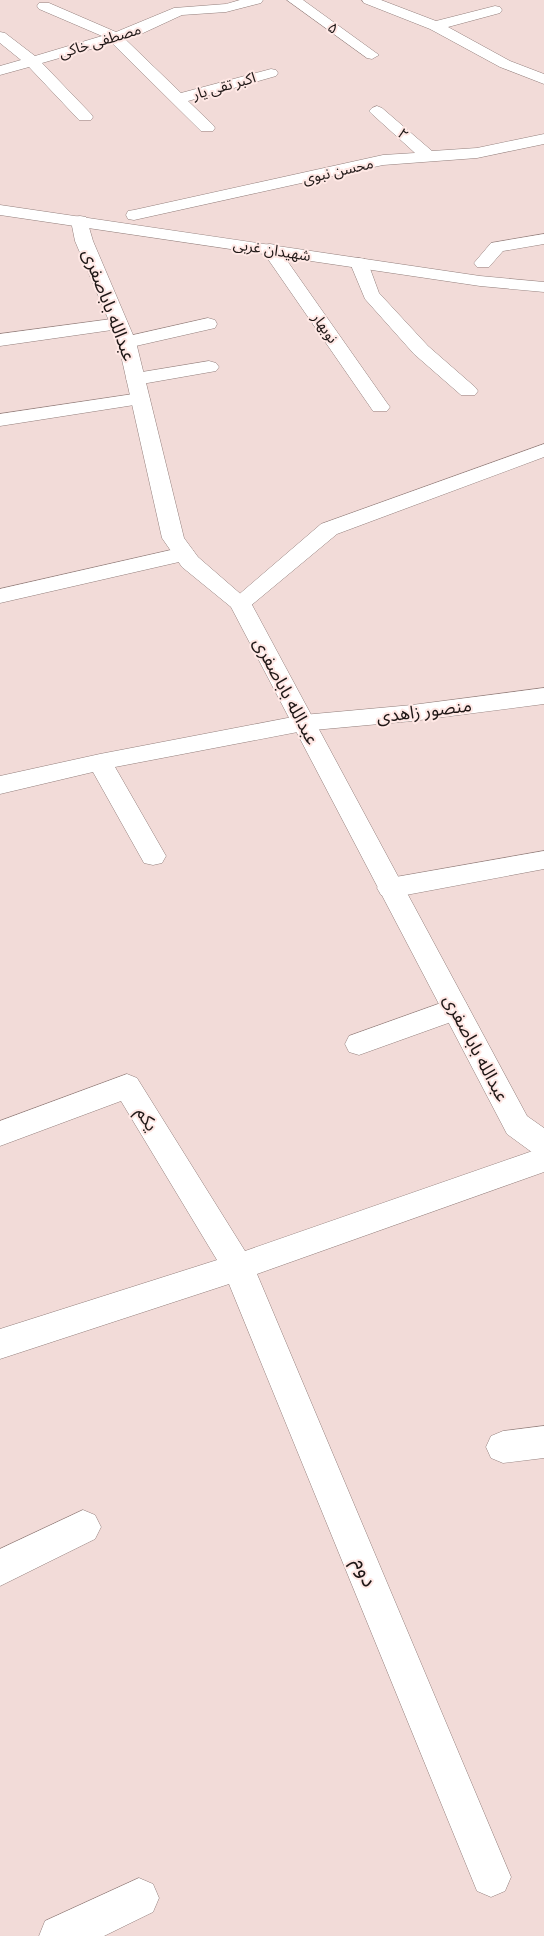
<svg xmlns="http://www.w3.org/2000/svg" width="544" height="1936" font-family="Cabin,'Noto Sans Arabic',sans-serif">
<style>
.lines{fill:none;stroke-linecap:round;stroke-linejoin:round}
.minor-casing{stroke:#937f7c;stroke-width:1}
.tertiary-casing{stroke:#937f7c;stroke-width:1}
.secondary-casing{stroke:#937f7c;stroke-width:1}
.minor{fill:#fff;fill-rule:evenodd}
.tertiary{fill:#fff;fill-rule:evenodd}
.secondary{fill:#fff;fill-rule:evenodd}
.labels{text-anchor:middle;stroke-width:4;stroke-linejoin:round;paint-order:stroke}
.far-street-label{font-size:15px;fill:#1f1716;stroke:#ffe8e5}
.street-label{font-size:18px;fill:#1f1716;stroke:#ffe8e5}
.near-street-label{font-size:21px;fill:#1f1716;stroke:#ffe8e5}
</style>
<rect width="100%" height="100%" fill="#f2dbd8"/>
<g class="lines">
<g class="minor-casing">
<g id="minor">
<path d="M240 0H263L261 3 226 12 182 15 141 34 125 39 181 93 271 69 276 70 278 73 276 76 188 101 213 125 215 128 213 131H201L112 43 42 63 91 114 93 117 91 120H79L29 67 0 75V66L21 60 0 43V32L5 33 35 56 102 36 39 9 37 6 39 3H49L116 32 174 8 226 4Z"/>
<path d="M287 0H303L379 55 372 59 367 58Z"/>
<path d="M362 0H381L436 21 495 6 500 7 502 10 500 13 448 27 510 61 544 74V84L500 67 430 29 364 3Z"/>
<path d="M377 106 382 108 432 151 477 148 544 134V144L477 158 383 165 134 220 128 219 126 215 128 211 134 210 383 155 415 153 372 114 369 111 372 108Z"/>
<path d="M544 234V244L503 251 489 267H477L474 263 491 243Z"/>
<path d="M270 244 276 245 387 403 390 407 387 411H373L261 249 264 245Z"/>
<path d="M359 258 365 259 368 263 379 293 428 346 475 387 478 391 475 395H461L414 354 365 299 350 263 353 259Z"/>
<path d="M119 318 126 320 128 324 126 328 0 346V334Z"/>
<path d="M208 318 215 320 217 324 215 328 127 348 120 346 118 342 120 338Z"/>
<path d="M209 361 216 363 219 367 216 371 136 385 129 383 126 379 129 375 136 373Z"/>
<path d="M140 393 147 395 150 399 147 403 0 426V414Z"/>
<path d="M544 444V457L337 534 248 608 240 610 232 608 229 603 321 524Z"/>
<path d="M184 547 192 549 195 554 192 559 0 603V589Z"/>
<path d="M544 688V704L412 721 303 731 115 767 166 856 162 863 153 865 144 863 93 772 0 794V776L100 754 303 715 412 705Z"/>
<path d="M544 851V869L390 898 381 895 377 888 381 881 390 878Z"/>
<path d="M455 998 465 1001 469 1009 465 1017 359 1055 349 1052 345 1044 349 1036Z"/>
<path d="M127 1074 137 1078 245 1251 544 1147V1172L257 1274 511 1877 505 1891 491 1897 477 1891 229 1284 0 1359V1329L217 1260 121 1101 0 1146V1121Z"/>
<path d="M544 1426V1458L503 1463 491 1458 486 1447 491 1436 503 1431Z"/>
<path d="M83 1510 95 1515 101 1527 95 1539 0 1586V1549Z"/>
<path d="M139 1878 153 1884 159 1898 153 1912 104 1936H39L45 1921Z"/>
</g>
</g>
<g class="tertiary-casing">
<path id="tertiary" d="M80 216 86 217 93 241 136 342 184 538 198 557 251 603 527 1116 544 1128V1156L533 1153 507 1134 231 607 182 567 162 538 118 342 75 241 71 221 74 217Z"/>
</g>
<g class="secondary-casing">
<path id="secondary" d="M0 205 480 276 544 282V292L480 286 0 215Z"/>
</g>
<use href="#minor" class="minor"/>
<use href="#tertiary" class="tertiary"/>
<use href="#secondary" class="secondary"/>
</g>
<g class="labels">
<g class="far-street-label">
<text transform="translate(333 28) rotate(36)" y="5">۵</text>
<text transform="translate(100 41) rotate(-17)" y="5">مصطفی خاکی</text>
<text transform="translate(224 86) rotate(-16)" y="5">اکبر تقی یار</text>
<text transform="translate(403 134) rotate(41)" y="5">۲</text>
<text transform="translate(338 171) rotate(-13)" y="5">محسن نبوی</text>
<text transform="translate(272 250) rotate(9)" y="5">شهیدان غربی</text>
<text transform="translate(325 328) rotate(55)" y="5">نوبهار</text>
</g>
<g class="street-label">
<text transform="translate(109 305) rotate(69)" y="6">عبدالله باباصفری</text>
<text transform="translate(286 691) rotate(62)" y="6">عبدالله باباصفری</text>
<text transform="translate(424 711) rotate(-7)" y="6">منصور زاهدی</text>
<text transform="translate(476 1048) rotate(62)" y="6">عبدالله باباصفری</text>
<text transform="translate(147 1119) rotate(58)" y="6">یکم</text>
</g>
<g class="near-street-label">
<text transform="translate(365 1572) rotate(67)" y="7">دوم</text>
</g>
</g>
</svg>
